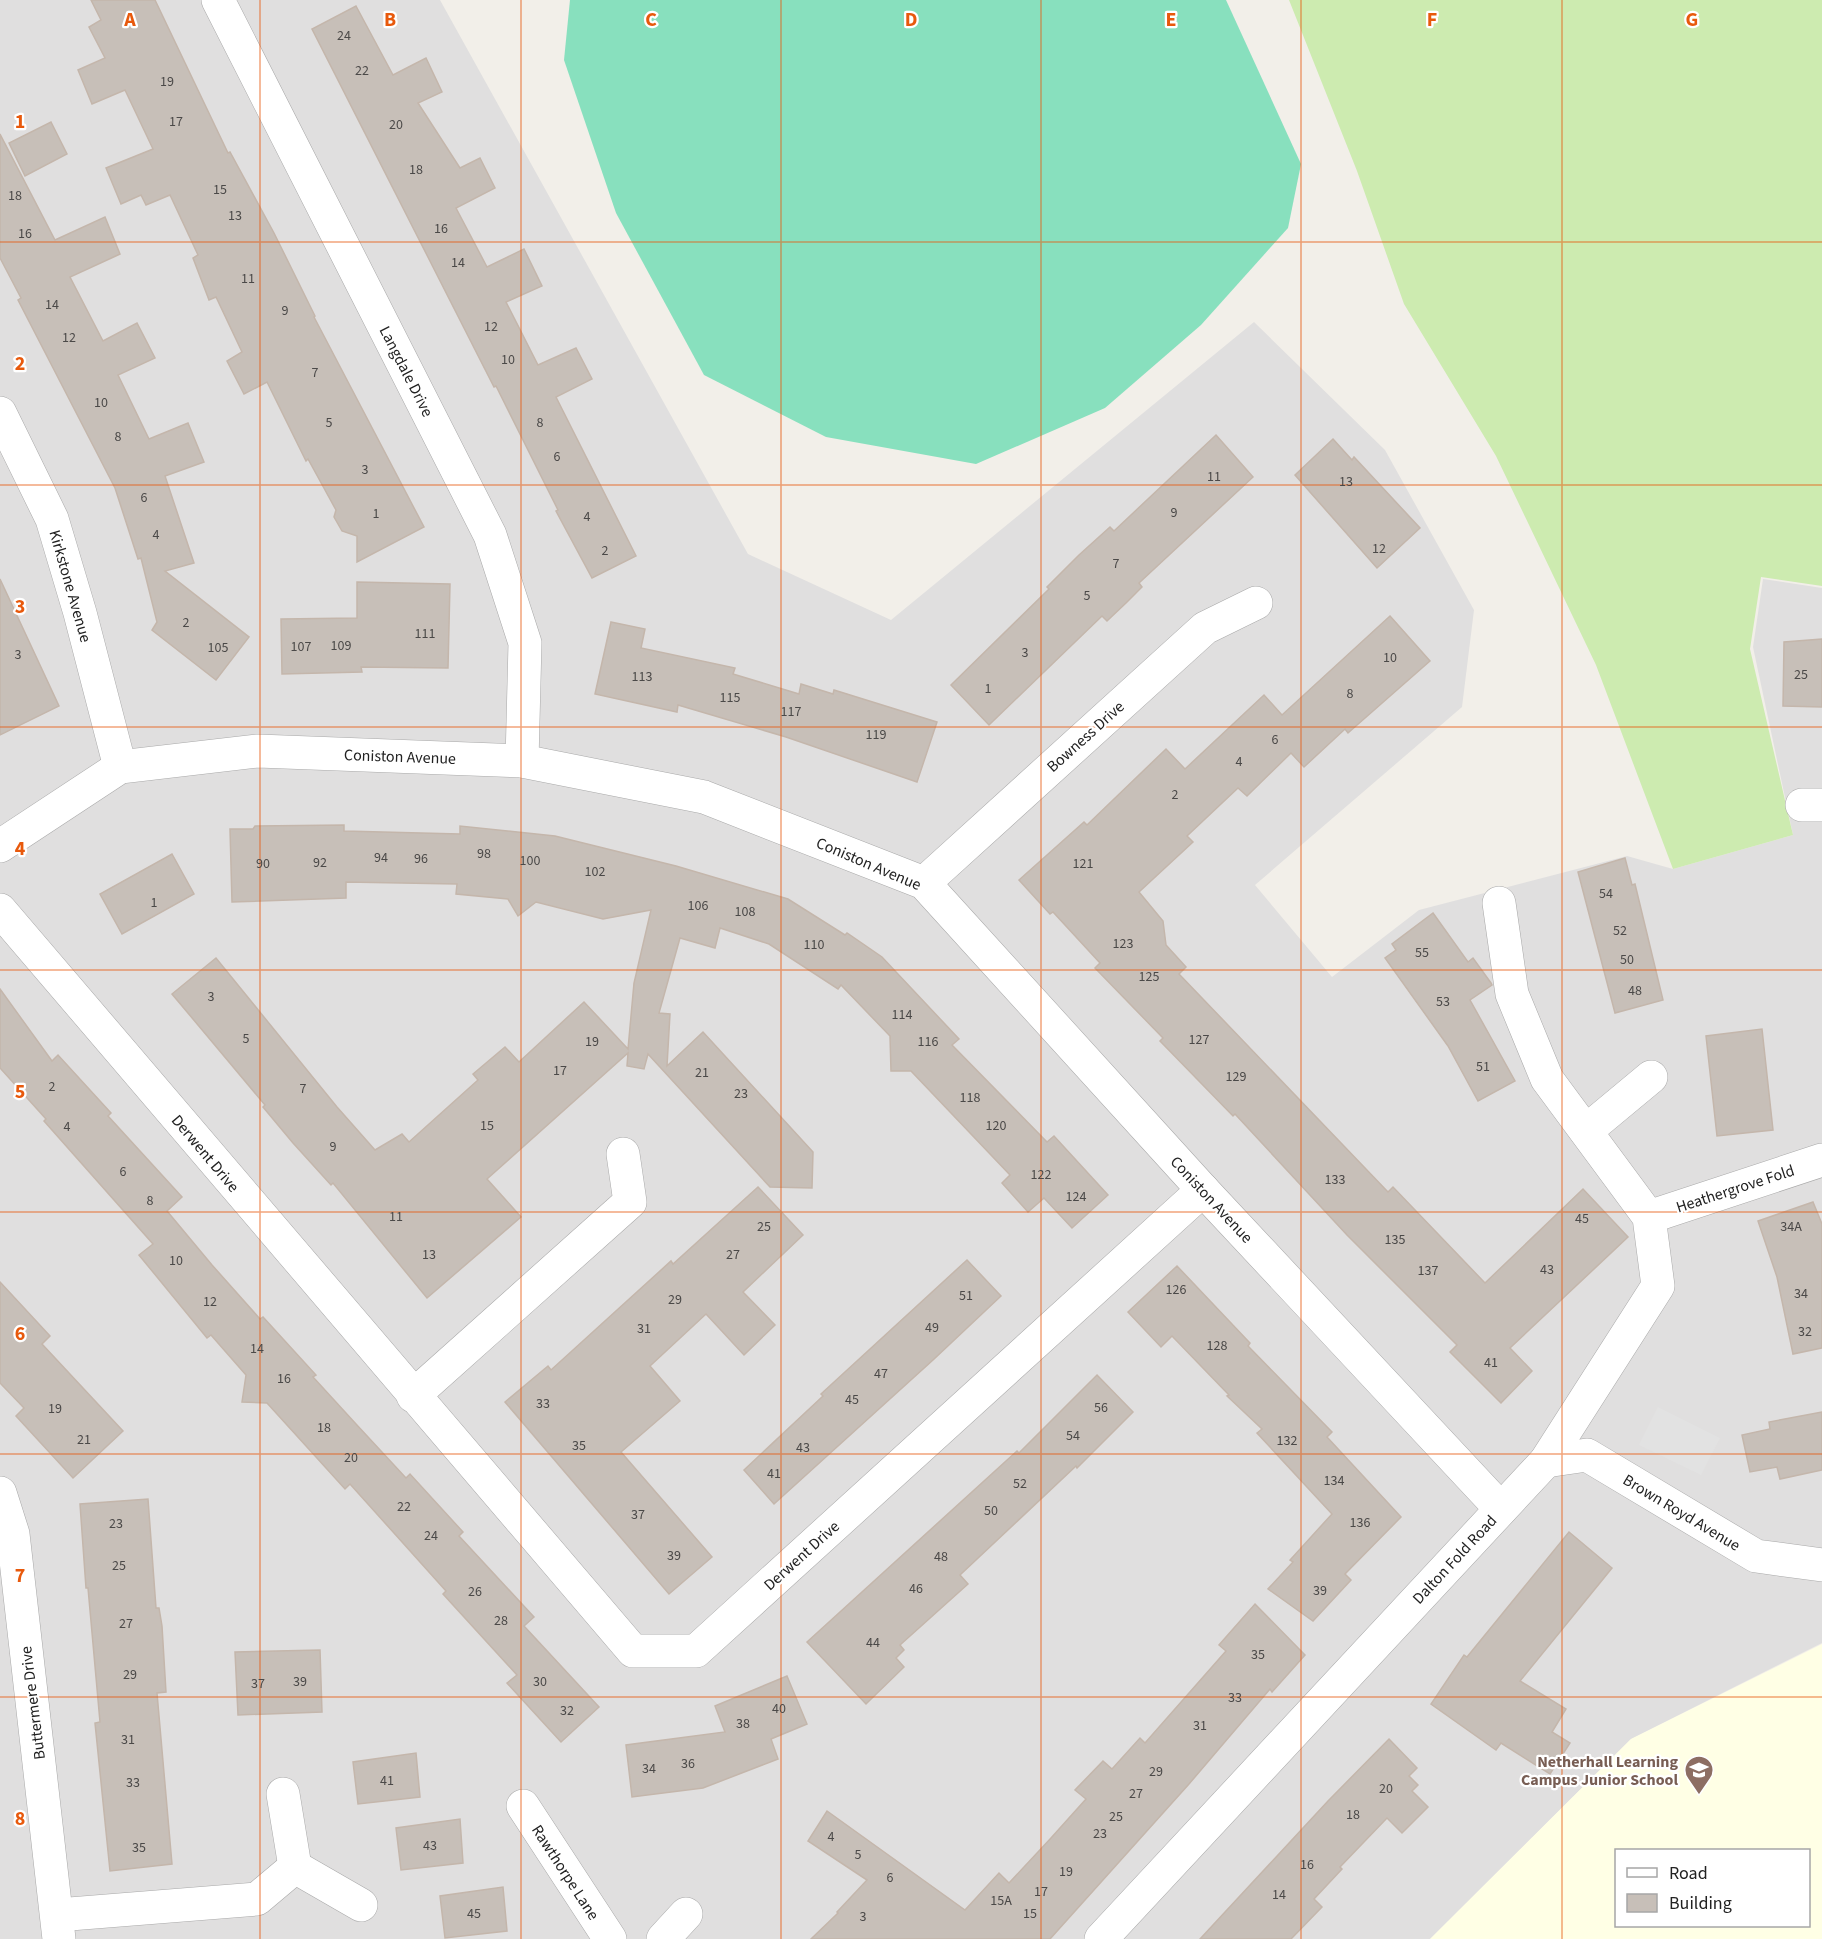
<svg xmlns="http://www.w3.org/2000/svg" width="1822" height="1939" font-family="'Source Sans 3',sans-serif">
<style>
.residential{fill:#e0dfdf}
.education{fill:#ffffe5;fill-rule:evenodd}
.grass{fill:#cdebb0}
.pitch{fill:#88e0be}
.parking{fill:#e2e2e2}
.building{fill:#c7bfb8;stroke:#c4b6ab;stroke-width:1.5}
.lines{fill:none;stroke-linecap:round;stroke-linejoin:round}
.minor-casing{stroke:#a9a9a9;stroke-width:34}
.minor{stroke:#fff;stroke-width:33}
.grid{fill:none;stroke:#e8590c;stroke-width:1.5;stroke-opacity:0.55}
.labels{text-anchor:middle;stroke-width:4.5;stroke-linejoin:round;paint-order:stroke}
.number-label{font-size:14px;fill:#4b4948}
.street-label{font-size:16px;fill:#222;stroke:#fff}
.education-label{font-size:16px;font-weight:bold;fill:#785e54;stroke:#fff;text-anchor:end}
.grid-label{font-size:20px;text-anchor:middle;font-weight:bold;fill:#e8590c;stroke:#fff;stroke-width:4.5;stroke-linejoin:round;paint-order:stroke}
</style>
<rect width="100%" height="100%" fill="#f2efe9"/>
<path class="residential" d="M0 0H440L748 554 891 620 1254 322 1385 450 1474 610 1462 707 1255 885 1332 977 1419 910 1627 856 1673 869 1793 835 1753 647 1763 579 1822 588V1643L1631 1739 1430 1939H0Z"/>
<path class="education" d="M1822 1644V1939H1430L1631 1739ZM1616 1850H1808V1926H1616Z"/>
<path class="grass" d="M1289 0H1822V586L1761 577 1750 649 1793 835 1673 869 1596 665 1496 456 1404 304 1357 171Z"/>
<path class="pitch" d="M570 0H1226L1301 164 1288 228 1201 325 1105 408 976 464 826 437 704 375 616 213 564 60Z"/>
<path class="parking" d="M1658 1407 1720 1438 1701 1475 1639 1445Z"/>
<g class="building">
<path d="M91 0H155L228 153 230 152 274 233 315 316 314 317 424 527 357 562V536L342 531 334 517 336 510 308 459 306 461 267 382 244 394 227 361 242 352 216 297 209 300 193 258 198 255 170 195 146 205 141 195 121 204 106 168 153 149 125 90 92 104 78 70 105 58 89 27 101 20Z"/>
<path d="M356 6 393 75 426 58 442 92 418 103 460 168 480 158 495 188 456 208 487 267 524 249 542 286 506 302 538 365 576 348 592 379 556 397 636 556 592 578 556 511 558 510 496 386 494 387 312 29Z"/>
<path d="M51 122 67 154 25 176 9 143Z"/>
<path d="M0 134 55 240 105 217 120 254 70 277 103 341 137 323 155 358 118 375 149 439 188 423 204 462 165 476 194 563 165 571 249 637 216 680 152 630 157 622 141 558 138 559 115 488 18 300 21 298 0 258Z"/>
<path d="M1216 435 1253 477 1139 583 1142 587 1126 603 1107 621 1102 616 989 725 951 685 1049 589 1047 587 1079 555 1110 527 1114 531Z"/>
<path d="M1333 439 1352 460 1354 457 1420 528 1377 568 1295 475Z"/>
<path d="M0 579 59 706 0 735Z"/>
<path d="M357 582 450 584 448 668 361 667 362 672 282 674 281 619 357 618Z"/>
<path d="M1390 616 1430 661 1348 733 1345 729 1304 767 1291 753 1247 796 1238 788 1187 836 1193 842 1139 892 1163 921 1166 945 1186 967 1179 974 1388 1192 1393 1187 1485 1283 1583 1189 1628 1237 1510 1348 1532 1371 1501 1403 1450 1352 1457 1345 1347 1235 1235 1114 1233 1116 1160 1041 1163 1038 1095 968 1100 963 1053 912 1050 914 1019 880 1084 822 1087 825 1166 749 1185 769 1264 695 1282 715Z"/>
<path d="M611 622 645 629 641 648 735 668 733 674 799 694 801 684 833 694 834 690 937 722 917 782 786 737 678 705 677 712 595 694Z"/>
<path d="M1822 639V707L1783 706 1784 642Z"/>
<path d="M344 825V831L460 834V826L555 836 676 866 788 899 845 935 847 933 882 957 959 1039 952 1045 1047 1142 1054 1136 1108 1195 1072 1228 1044 1198 1028 1212 1002 1183 1010 1175 911 1071H891L890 1036 841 985 838 989 769 944 720 928 715 948 680 938 659 1013 670 1014 667 1066 703 1032 813 1152 812 1188 770 1187 648 1054 644 1069 627 1066 628 1053 487 1179 521 1217 427 1298 333 1183 331 1185 293 1143 263 1107 265 1105 172 994 216 958 337 1107 375 1150 402 1134 409 1142 478 1080 473 1074 505 1047 519 1062 584 1002 628 1049 634 983 651 910 603 919 536 902 518 916 508 899 456 894 457 884 401 883 346 882V898L232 902 230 829H253L255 826Z"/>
<path d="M172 854 194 894 122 934 100 894Z"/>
<path d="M1625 858 1632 885 1635 884 1663 1000 1615 1013 1578 872Z"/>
<path d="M1433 913 1468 962 1473 958 1491 983 1492 985 1470 1000 1515 1081 1478 1101 1448 1046 1385 958 1396 950 1392 944Z"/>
<path d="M0 989 52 1061 58 1055 111 1113 108 1116 182 1197 167 1211 212 1265 260 1319 263 1317 316 1375 313 1377 356 1424 406 1478 410 1474 463 1532 459 1536 534 1617 524 1626 599 1707 561 1742 507 1683 517 1675 443 1594 446 1591 350 1484 345 1489 267 1403 242 1402 246 1375 211 1335 207 1338 139 1255 153 1244 44 1121 46 1119 0 1068Z"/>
<path d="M1762 1029 1773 1130 1717 1136 1706 1036Z"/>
<path d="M758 1187 803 1235 743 1292 775 1325 744 1355 706 1314 650 1366 680 1401 621 1452 712 1557 669 1594 505 1402 548 1366 551 1370 671 1261 673 1264Z"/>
<path d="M1813 1202 1822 1224V1348L1793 1354 1777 1277 1758 1221Z"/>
<path d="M967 1260 1001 1296 933 1360 774 1504 744 1470 823 1396 821 1394Z"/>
<path d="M1177 1266 1250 1343 1248 1346 1332 1432 1327 1437 1401 1517 1345 1574 1351 1580 1313 1621 1268 1589 1293 1562 1290 1560 1332 1514 1257 1433 1262 1429 1227 1396 1229 1395 1172 1336 1161 1347 1128 1312Z"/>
<path d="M0 1282 50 1336 42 1344 123 1431 73 1478 16 1416 24 1408 0 1383Z"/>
<path d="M1097 1375 1133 1412 1077 1468 1076 1466 960 1575 968 1584 900 1645 904 1650 896 1658 904 1667 866 1704 807 1642 1017 1451 1019 1453Z"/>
<path d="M1822 1412V1470L1780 1479 1777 1467 1750 1472 1742 1435 1770 1429 1769 1422Z"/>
<path d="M148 1499 156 1608H159L162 1626 166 1692 157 1693 172 1864 110 1871 95 1723 100 1722 88 1588H86L80 1504Z"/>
<path d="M1569 1532 1612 1568 1520 1681 1566 1709 1552 1732 1570 1743 1550 1774 1501 1743 1496 1750 1431 1704 1464 1655 1467 1657Z"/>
<path d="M1255 1604 1305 1655 1272 1692 1270 1689 1189 1784 1050 1939H811L838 1913 837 1912 867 1880 808 1841 827 1811 965 1910 999 1873 1009 1883 1051 1838 1086 1799 1075 1790 1103 1761 1112 1769 1140 1738 1145 1743 1226 1651 1219 1645Z"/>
<path d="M320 1650 322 1712 238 1715 235 1652Z"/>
<path d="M787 1676 807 1724 771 1739 778 1759 703 1788 632 1797 626 1745 725 1732 715 1706Z"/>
<path d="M1389 1739 1417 1768 1409 1776 1418 1785 1412 1791 1428 1807 1402 1833 1387 1818 1340 1867 1342 1869 1314 1899 1322 1907 1291 1939H1200L1328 1801Z"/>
<path d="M416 1753 420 1797 358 1804 353 1762Z"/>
<path d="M460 1819 463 1863 401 1870 396 1828Z"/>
<path d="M503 1887 507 1931 445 1938 440 1896Z"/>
</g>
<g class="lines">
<g class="minor-casing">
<g id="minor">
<path d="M218 0 490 535 525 643 522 761"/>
<path d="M0 413 52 519 80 613 120 767"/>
<path d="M1802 805H1822"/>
<path d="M0 846 120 767 258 751 522 761 704 797 924 883 1203 1190 1501 1509"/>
<path d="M924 883 1205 628 1256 603"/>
<path d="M0 910 633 1651H696L1203 1190"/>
<path d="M1586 1131 1651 1077"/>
<path d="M1649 1217 1822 1160"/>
<path d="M413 1396 630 1202 623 1154"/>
<path d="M1546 1461 1587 1455 1756 1556 1822 1565"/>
<path d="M0 1493 13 1534 59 1939"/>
<path d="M283 1794 295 1867"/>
<path d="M523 1806 610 1939"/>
<path d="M57 1915 257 1899 295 1867 361 1905"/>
<path d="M663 1939 686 1914"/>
<path d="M1101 1939 1546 1461 1658 1286 1649 1217 1547 1079 1512 994 1499 903"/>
</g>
</g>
<use href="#minor" class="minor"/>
</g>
<path class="grid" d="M260 0V1939M521 0V1939M781 0V1939M1041 0V1939M1301 0V1939M1562 0V1939M0 242H1822M0 485H1822M0 727H1822M0 970H1822M0 1212H1822M0 1454H1822M0 1697H1822"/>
<defs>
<g id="school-pin" transform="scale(1.5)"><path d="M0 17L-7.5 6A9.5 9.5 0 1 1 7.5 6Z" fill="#8d6e63" stroke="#fff"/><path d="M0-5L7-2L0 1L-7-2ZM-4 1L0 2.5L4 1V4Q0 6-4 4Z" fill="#fff"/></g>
</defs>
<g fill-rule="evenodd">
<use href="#school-pin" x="1699" y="1770"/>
</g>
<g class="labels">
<g class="number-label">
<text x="344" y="40">24</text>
<text x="362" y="75">22</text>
<text x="167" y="86">19</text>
<text x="176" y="126">17</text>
<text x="396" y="129">20</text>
<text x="416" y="174">18</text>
<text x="220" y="194">15</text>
<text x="15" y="200">18</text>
<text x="235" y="220">13</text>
<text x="441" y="233">16</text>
<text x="25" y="238">16</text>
<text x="458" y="267">14</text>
<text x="248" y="283">11</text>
<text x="52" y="309">14</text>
<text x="285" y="315">9</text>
<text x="491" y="331">12</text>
<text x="69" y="342">12</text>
<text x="508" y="364">10</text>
<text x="315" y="377">7</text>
<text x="101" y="407">10</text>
<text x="329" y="427">5</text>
<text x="540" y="427">8</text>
<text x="118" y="441">8</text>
<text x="557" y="461">6</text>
<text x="365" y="474">3</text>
<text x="1214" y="481">11</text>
<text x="1346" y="486">13</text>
<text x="144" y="502">6</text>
<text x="1174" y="517">9</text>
<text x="376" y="518">1</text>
<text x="587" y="521">4</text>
<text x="156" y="539">4</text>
<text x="1379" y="553">12</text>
<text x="605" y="555">2</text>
<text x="1116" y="568">7</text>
<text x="1087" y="600">5</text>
<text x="186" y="627">2</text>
<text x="425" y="638">111</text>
<text x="341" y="650">109</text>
<text x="301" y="651">107</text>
<text x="218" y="652">105</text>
<text x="1025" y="657">3</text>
<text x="18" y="659">3</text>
<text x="1390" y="662">10</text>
<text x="1801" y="679">25</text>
<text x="642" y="681">113</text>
<text x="988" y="693">1</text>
<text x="1350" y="698">8</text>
<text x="730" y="702">115</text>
<text x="791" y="716">117</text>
<text x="876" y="739">119</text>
<text x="1275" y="744">6</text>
<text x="1239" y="766">4</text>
<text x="1175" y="799">2</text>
<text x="484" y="858">98</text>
<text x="381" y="862">94</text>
<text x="421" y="863">96</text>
<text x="530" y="865">100</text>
<text x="320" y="867">92</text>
<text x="263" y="868">90</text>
<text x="1083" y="868">121</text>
<text x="595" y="876">102</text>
<text x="1606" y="898">54</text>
<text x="154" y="907">1</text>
<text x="698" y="910">106</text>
<text x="745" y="916">108</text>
<text x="1620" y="935">52</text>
<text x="1123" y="948">123</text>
<text x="814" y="949">110</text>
<text x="1422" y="957">55</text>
<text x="1627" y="964">50</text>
<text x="1149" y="981">125</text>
<text x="1635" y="995">48</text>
<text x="211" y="1001">3</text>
<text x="1443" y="1006">53</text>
<text x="902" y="1019">114</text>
<text x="246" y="1043">5</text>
<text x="1199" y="1044">127</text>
<text x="592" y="1046">19</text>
<text x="928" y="1046">116</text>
<text x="1483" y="1071">51</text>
<text x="560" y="1075">17</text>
<text x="702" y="1077">21</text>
<text x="1236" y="1081">129</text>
<text x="52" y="1091">2</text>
<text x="303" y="1093">7</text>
<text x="741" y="1098">23</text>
<text x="970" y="1102">118</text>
<text x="487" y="1130">15</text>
<text x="996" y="1130">120</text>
<text x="67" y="1131">4</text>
<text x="333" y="1151">9</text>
<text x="123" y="1176">6</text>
<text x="1041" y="1179">122</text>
<text x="1335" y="1184">133</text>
<text x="1076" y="1201">124</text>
<text x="150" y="1205">8</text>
<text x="396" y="1221">11</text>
<text x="1582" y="1223">45</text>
<text x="764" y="1231">25</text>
<text x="1791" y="1231">34A</text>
<text x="1395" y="1244">135</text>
<text x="429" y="1259">13</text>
<text x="733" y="1259">27</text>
<text x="176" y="1265">10</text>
<text x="1547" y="1274">43</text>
<text x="1428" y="1275">137</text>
<text x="1176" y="1294">126</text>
<text x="1801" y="1298">34</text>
<text x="966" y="1300">51</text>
<text x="675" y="1304">29</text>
<text x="210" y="1306">12</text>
<text x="932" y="1332">49</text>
<text x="644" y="1333">31</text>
<text x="1805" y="1336">32</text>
<text x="1217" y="1350">128</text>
<text x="257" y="1353">14</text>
<text x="1491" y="1367">41</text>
<text x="881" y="1378">47</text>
<text x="284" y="1383">16</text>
<text x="852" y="1404">45</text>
<text x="543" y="1408">33</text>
<text x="1101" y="1412">56</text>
<text x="55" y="1413">19</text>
<text x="324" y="1432">18</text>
<text x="1073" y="1440">54</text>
<text x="84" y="1444">21</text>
<text x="1287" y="1445">132</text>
<text x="579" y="1450">35</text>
<text x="803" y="1452">43</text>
<text x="351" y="1462">20</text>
<text x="774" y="1478">41</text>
<text x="1334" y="1485">134</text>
<text x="1020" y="1488">52</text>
<text x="404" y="1511">22</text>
<text x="991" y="1515">50</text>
<text x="638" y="1519">37</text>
<text x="1360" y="1527">136</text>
<text x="116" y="1528">23</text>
<text x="431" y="1540">24</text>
<text x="674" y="1560">39</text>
<text x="941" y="1561">48</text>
<text x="119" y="1570">25</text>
<text x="916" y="1593">46</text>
<text x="1320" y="1595">39</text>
<text x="475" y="1596">26</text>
<text x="501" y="1625">28</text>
<text x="126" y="1628">27</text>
<text x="873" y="1647">44</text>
<text x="1258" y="1659">35</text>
<text x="130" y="1679">29</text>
<text x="300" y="1686">39</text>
<text x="540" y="1686">30</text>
<text x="258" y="1688">37</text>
<text x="1235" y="1702">33</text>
<text x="779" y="1713">40</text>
<text x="567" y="1715">32</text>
<text x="743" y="1728">38</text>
<text x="1200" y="1730">31</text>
<text x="128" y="1744">31</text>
<text x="688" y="1768">36</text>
<text x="649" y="1773">34</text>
<text x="1156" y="1776">29</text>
<text x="387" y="1785">41</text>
<text x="133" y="1787">33</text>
<text x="1386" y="1793">20</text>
<text x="1136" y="1798">27</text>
<text x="1353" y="1819">18</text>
<text x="1116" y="1821">25</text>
<text x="1100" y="1838">23</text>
<text x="831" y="1841">4</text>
<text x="430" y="1850">43</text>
<text x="139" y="1852">35</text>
<text x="858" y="1859">5</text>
<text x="1307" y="1869">16</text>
<text x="1066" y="1876">19</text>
<text x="890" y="1882">6</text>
<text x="1041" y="1896">17</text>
<text x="1279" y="1899">14</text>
<text x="1001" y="1905">15A</text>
<text x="474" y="1918">45</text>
<text x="1030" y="1918">15</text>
<text x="863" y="1921">3</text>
</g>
<g class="street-label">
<text transform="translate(407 371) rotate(63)" y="6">Langdale Drive</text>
<text transform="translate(71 586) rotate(74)" y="6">Kirkstone Avenue</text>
<text transform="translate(1085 736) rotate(-42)" y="6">Bowness Drive</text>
<text transform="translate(400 756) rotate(2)" y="6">Coniston Avenue</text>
<text transform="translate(869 863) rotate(23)" y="6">Coniston Avenue</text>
<text transform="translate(206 1153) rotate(50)" y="6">Derwent Drive</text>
<text transform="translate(1735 1188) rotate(-18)" y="6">Heathergrove Fold</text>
<text transform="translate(1212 1199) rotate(47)" y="6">Coniston Avenue</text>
<text transform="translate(1682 1512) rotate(31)" y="6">Brown Royd Avenue</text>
<text transform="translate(801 1555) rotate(-42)" y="6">Derwent Drive</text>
<text transform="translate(1454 1559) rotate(-47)" y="6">Dalton Fold Road</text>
<text transform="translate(32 1703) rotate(-97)" y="6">Buttermere Drive</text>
<text transform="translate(566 1872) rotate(57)" y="6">Rawthorpe Lane</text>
</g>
<g class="education-label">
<text x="1678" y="1767">Netherhall Learning<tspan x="1678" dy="18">Campus Junior School</tspan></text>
</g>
</g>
<g class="grid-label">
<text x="130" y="26">A</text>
<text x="390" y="26">B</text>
<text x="651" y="26">C</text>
<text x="911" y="26">D</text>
<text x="1171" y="26">E</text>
<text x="1432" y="26">F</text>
<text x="1692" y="26">G</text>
<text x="20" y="128">1</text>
<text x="20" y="370">2</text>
<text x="20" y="613">3</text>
<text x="20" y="855">4</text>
<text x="20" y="1098">5</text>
<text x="20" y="1340">6</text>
<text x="20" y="1582">7</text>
<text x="20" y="1825">8</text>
</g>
<rect x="1615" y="1849" width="195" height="78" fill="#ffffff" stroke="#a7a7a7" stroke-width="1.5"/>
<rect x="1627" y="1868" width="30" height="9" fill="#ffffff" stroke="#a7a7a7" stroke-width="1.5"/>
<text x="1669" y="1879" font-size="18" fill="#222222">Road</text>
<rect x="1627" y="1894" width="30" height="18" fill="#c7bfb8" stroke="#a7a7a7" stroke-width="1.5"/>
<text x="1669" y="1909" font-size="18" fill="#222222">Building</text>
</svg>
